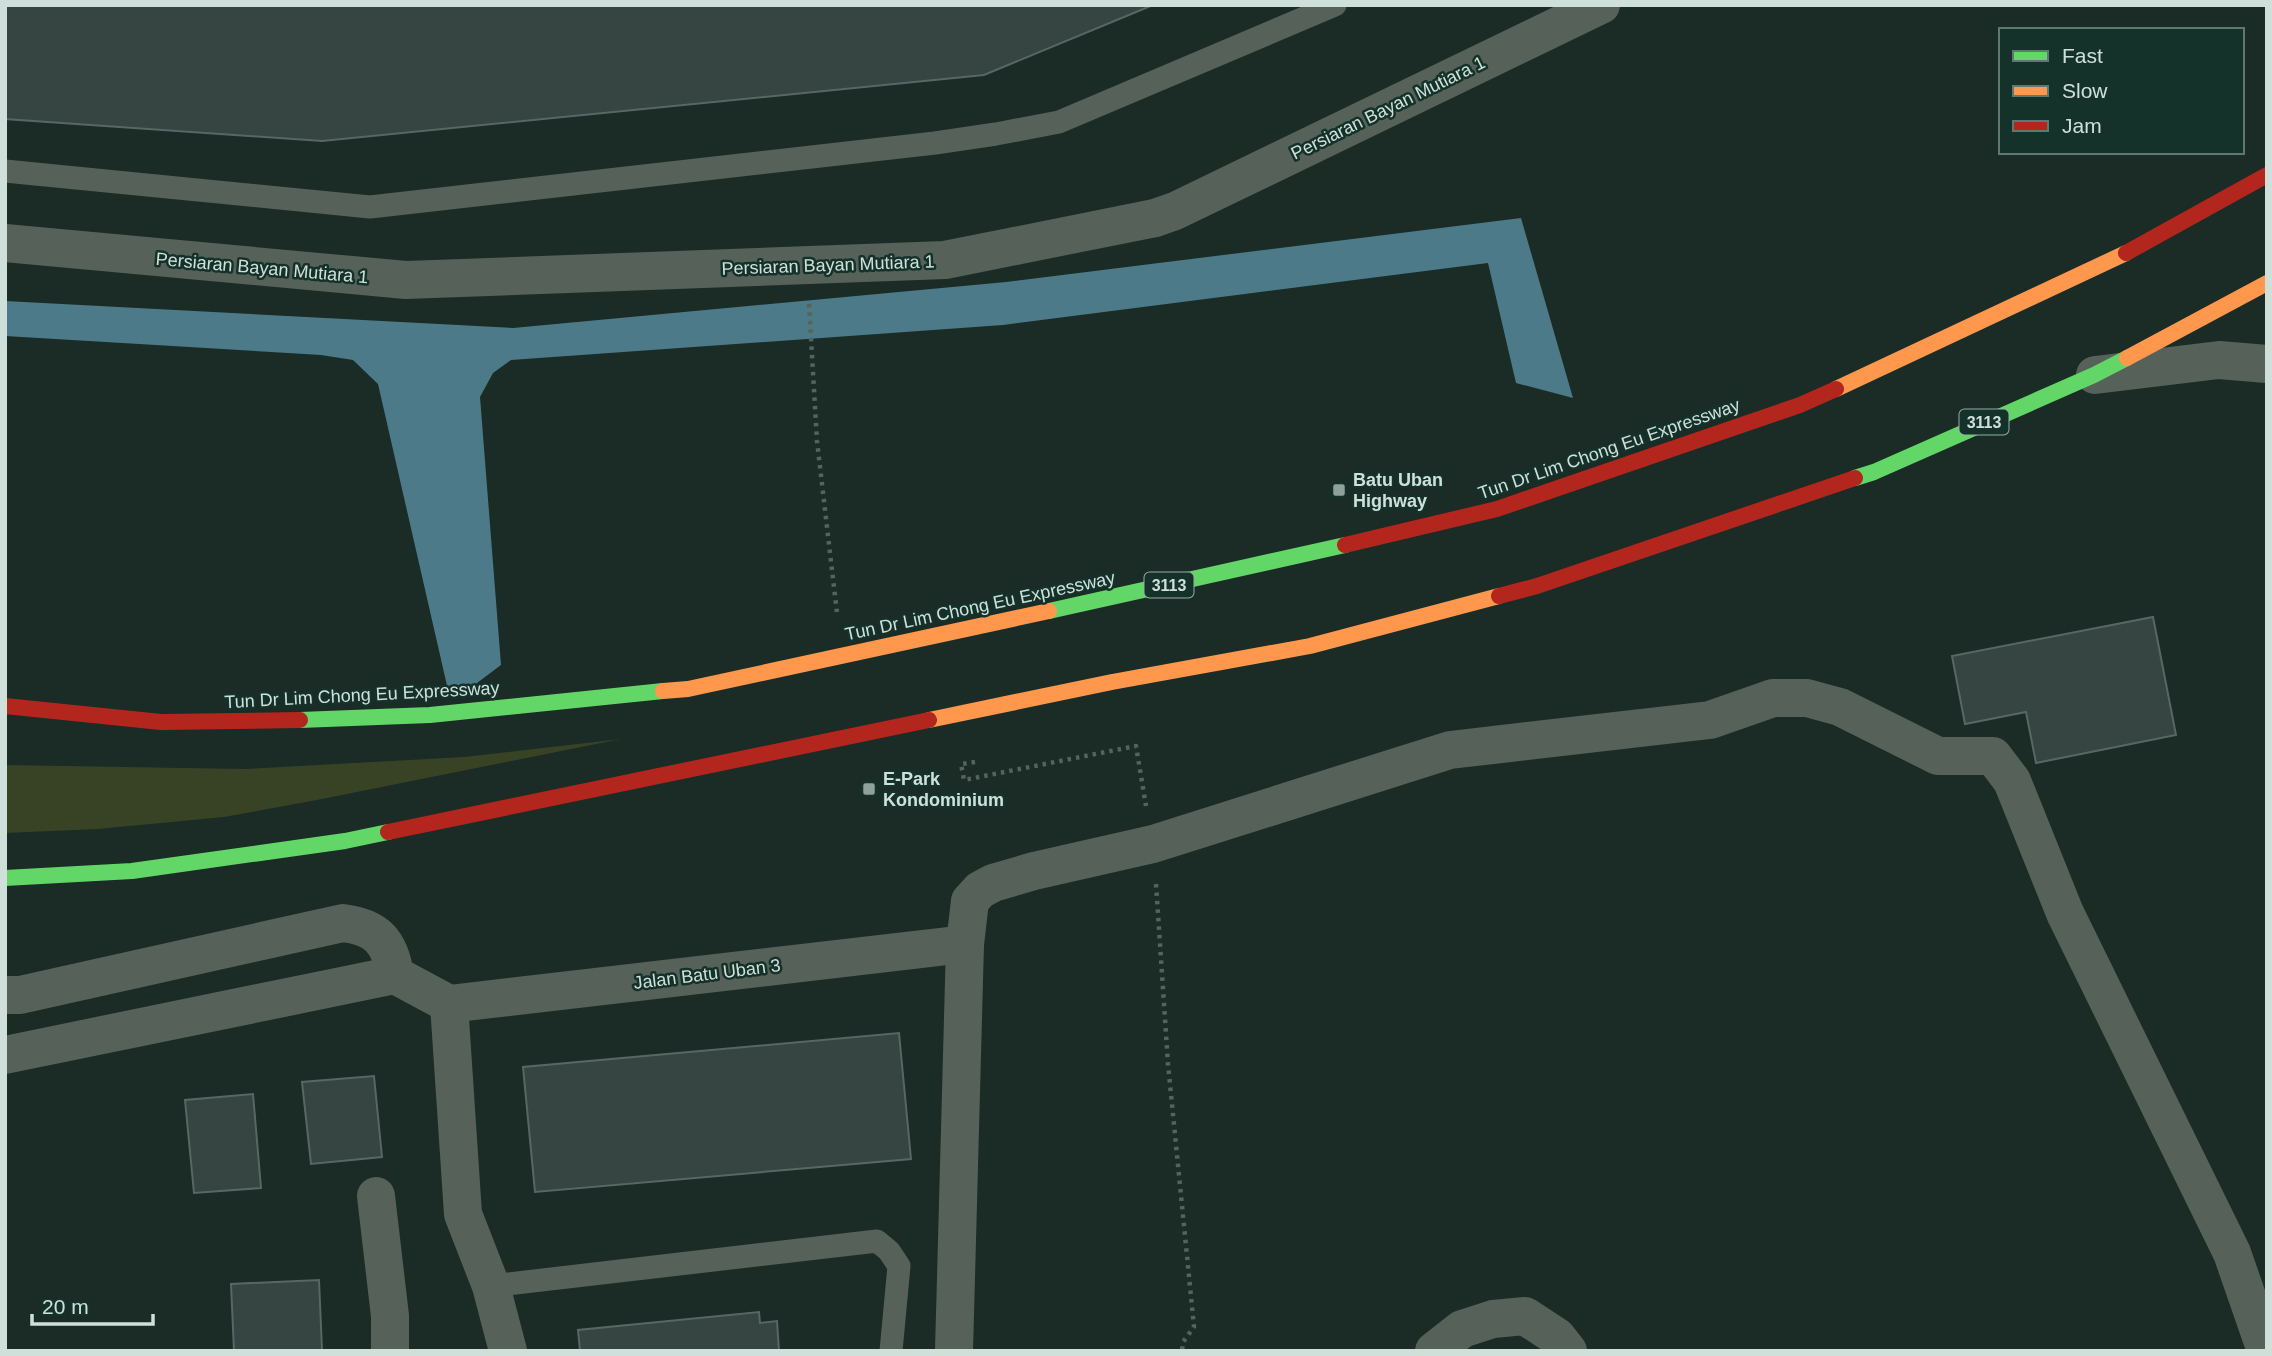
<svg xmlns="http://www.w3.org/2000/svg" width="2272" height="1356" font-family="Helvetica,sans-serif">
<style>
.green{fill:#384325}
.water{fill:#4c7a89}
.building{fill:#364442;stroke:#586664;stroke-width:2}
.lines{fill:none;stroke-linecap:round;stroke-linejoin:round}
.path{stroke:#57625c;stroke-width:4.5;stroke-dasharray:3.5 5;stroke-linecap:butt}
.lane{stroke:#566259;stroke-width:23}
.street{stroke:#566259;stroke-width:38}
.fast{stroke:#63d668;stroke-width:16}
.slow{stroke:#ff974d;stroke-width:16}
.jam{stroke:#b3261e;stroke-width:16}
.poi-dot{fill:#90a19b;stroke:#14322a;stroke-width:2.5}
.labels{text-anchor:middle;stroke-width:5;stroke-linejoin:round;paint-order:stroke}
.shield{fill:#14322a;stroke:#97aca5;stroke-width:2}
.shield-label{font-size:16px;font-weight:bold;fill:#cfe0da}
.street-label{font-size:18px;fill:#cfe0da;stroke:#14322a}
.poi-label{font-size:18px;font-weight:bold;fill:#cfe0da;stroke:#14322a;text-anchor:start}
</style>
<rect width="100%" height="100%" fill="#1b2b26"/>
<path class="green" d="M621 739 317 800 224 817 98 829 5 833V765L246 769 464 757Z"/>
<path class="water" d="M1521 218 1573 398 1516 383 1488 263 1003 325 511 360 493 373 480 397 501 665 473 686 448 690 378 384 353 360 321 355 5 336V301L513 328 1006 282Z"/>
<g class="building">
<path d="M5 5H1153L984 75 322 141 5 119Z"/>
<path d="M2153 617 2176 735 2036 763 2026 712 1965 724 1952 656Z"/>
<path d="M899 1033 911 1159 535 1192 523 1067Z"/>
<path d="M374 1076 382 1157 311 1164 302 1082Z"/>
<path d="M253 1094 261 1188 194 1193 185 1100Z"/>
<path d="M319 1280 322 1350 234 1351 231 1284Z"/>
<path d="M759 1312 760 1323 777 1321 779 1351H580L578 1330Z"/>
</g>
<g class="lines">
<g class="path">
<path d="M809 304 817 441 837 613 840 612"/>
<path d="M975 762 961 764 964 780 1136 746 1146 806"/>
<path d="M1156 884 1168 1064 1194 1327 1183 1342 1182 1351"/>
</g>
<g class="lane">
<path d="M5 171 370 207 935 143 996 134 1059 122 1335 5"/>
<path d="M491 1286 877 1241 889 1251 899 1266 891 1351"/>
</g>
<g class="street">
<path d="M5 243 406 280 945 260 1155 218 1175 211 1601 5"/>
<path d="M2095 375 2219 360 2267 364"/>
<path d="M5 995H20L343 923C377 927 390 942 395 975"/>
<path d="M449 1004 965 944"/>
<path d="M449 1004 463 1214 491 1286 508 1351"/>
<path d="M5 1055 395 975 449 1004"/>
<path d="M376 1196 390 1316V1351"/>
<path d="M954 1351 965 944 970 901 980 890 993 883 1034 871 1153 844 1450 750 1710 720 1773 698H1807L1840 707 1938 756H1993L2012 781 2065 913 2232 1253 2266 1351"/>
<path d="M1434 1351 1462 1329 1493 1319 1525 1316 1557 1337 1568 1351"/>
</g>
<g class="fast">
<path d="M1855 478 1874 472 2094 375 2127 358"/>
<path d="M1049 611 1345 545"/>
<path d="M300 720 430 715 663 691"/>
<path d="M5 878 132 871 345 841 388 832"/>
</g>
<g class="slow">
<path d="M2127 358 2267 283"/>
<path d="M1836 389 2126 253"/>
<path d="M663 691 688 689 1049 611"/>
<path d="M929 720 1112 682 1310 646 1499 596"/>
</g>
<g class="jam">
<path d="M2126 253 2267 175"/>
<path d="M1345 545 1497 509 1800 405 1836 389"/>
<path d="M1499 596 1537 586 1855 478"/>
<path d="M5 706 161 722 300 720"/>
<path d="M388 832 929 720"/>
</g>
</g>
<g class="poi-dot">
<rect x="1332" y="483" width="14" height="14" rx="3.5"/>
<rect x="862" y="782" width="14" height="14" rx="3.5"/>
</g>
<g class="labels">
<g class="shield">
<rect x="1959.5" y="409.5" width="49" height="25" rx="5"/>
<rect x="1144.5" y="572.5" width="49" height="25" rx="5"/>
</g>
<g class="shield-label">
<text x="1984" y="428">3113</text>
<text x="1169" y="591">3113</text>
</g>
<g class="street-label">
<text transform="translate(1388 108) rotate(-26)" y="6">Persiaran Bayan Mutiara 1</text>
<text transform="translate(828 265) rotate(-2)" y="6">Persiaran Bayan Mutiara 1</text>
<text transform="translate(262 268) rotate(5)" y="6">Persiaran Bayan Mutiara 1</text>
<text transform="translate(1609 449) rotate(-19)" y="6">Tun Dr Lim Chong Eu Expressway</text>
<text transform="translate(980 606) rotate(-12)" y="6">Tun Dr Lim Chong Eu Expressway</text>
<text transform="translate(362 695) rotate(-3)" y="6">Tun Dr Lim Chong Eu Expressway</text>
<text transform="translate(707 974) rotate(-7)" y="6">Jalan Batu Uban 3</text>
</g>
<g class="poi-label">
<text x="1353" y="486">Batu Uban<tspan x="1353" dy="21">Highway</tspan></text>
<text x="883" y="785">E-Park<tspan x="883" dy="21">Kondominium</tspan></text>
</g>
</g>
<rect width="2272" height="1356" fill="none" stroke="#cfe0da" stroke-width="14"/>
<rect x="1999" y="28" width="245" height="126" fill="#14322a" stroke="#5f7870" stroke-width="2"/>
<rect x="2013" y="51" width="35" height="10" fill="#63d668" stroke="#5f7870" stroke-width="2"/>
<text x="2062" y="63" font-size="21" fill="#cfe0da">Fast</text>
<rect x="2013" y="86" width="35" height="10" fill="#ff974d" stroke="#5f7870" stroke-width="2"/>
<text x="2062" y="98" font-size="21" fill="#cfe0da">Slow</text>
<rect x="2013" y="121" width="35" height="10" fill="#b3261e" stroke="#5f7870" stroke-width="2"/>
<text x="2062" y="133" font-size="21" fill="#cfe0da">Jam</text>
<path d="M32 1314v10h121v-10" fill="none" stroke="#cfe0da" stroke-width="3.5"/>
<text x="42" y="1314" font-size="21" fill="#cfe0da" stroke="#14322a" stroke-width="5" paint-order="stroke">20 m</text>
</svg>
